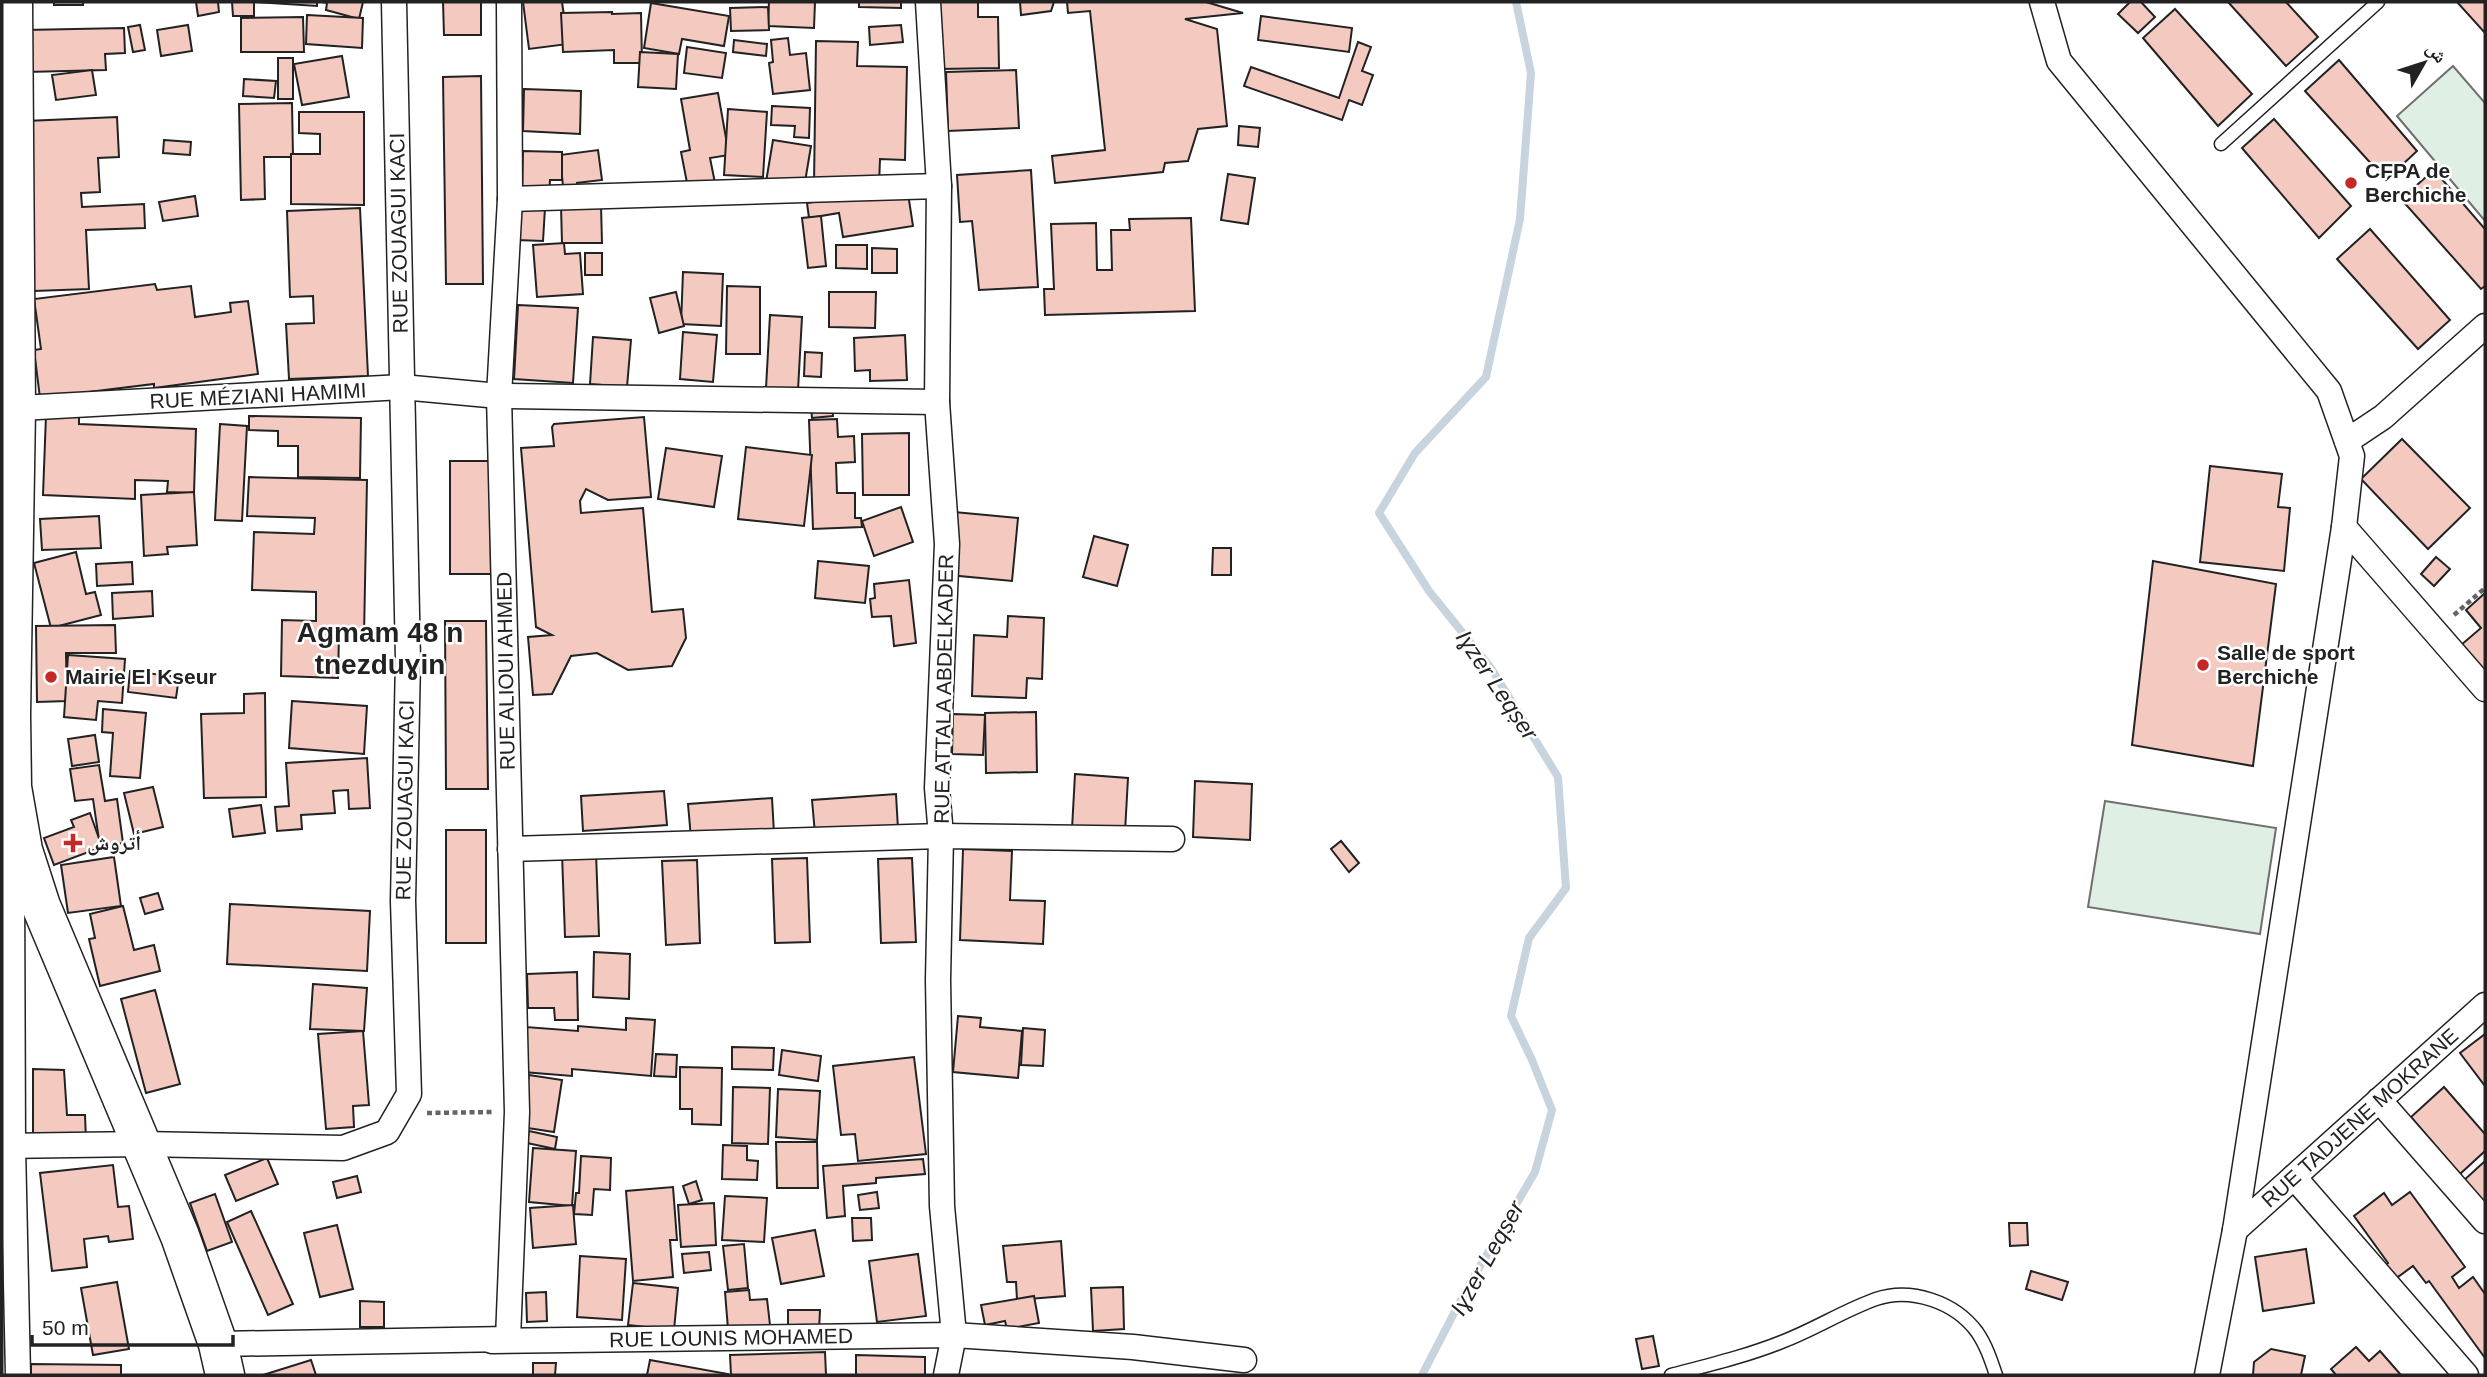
<svg xmlns="http://www.w3.org/2000/svg" width="2487" height="1377" font-family="Arial,'Noto Naskh Arabic',sans-serif">
<style>
.green{fill:#e0efe3;stroke:#6f6f6f;stroke-width:2}
.lines{fill:none;stroke-linecap:round;stroke-linejoin:round}
.stream{stroke:#c7d3dd;stroke-width:8}
.building{fill:#f3c9c0;stroke:#222;stroke-width:2}
.lane-casing{stroke:#222;stroke-width:15}
.street-casing{stroke:#222;stroke-width:27}
.primary-casing{stroke:#222;stroke-width:41}
.path{stroke:#646464;stroke-width:4.5;stroke-dasharray:5 3.5;stroke-linecap:butt}
.lane{stroke:#fff;stroke-width:12}
.street{stroke:#fff;stroke-width:24}
.primary{stroke:#fff;stroke-width:38}
.poi-dot{fill:#c62828;stroke:#fff;stroke-width:2.5}
.labels{text-anchor:middle;stroke-width:5;stroke-linejoin:round;paint-order:stroke}
.poi-label{font-size:21px;font-weight:bold;fill:#222;stroke:#fff;text-anchor:start}
.street-label{font-size:21px;fill:#222;stroke:#fff}
.water-label{font-size:23px;font-style:italic;fill:#222;stroke:#fff}
.district-label{font-size:28px;font-weight:bold;fill:#222;stroke:#fff}
</style>
<rect width="100%" height="100%" fill="#fff"/>
<g class="green">
<path d="M2453 66 2485 103V221L2397 116Z"/>
<path d="M2105 801 2276 828 2260 934 2088 907Z"/>
</g>
<g class="lines">
<path class="stream" d="M1422 1375 1465 1292 1535 1172 1552 1110 1532 1060 1511 1016 1529 938 1566 888 1558 777 1491 668 1429 591 1379 513 1415 453 1486 377 1520 219 1531 73 1516 2"/>
</g>
<g class="building">
<rect x="54" y="2" width="29" height="3"/>
<path d="M196 2H218L219 12 198 16Z"/>
<path d="M232 2H254V16H233Z"/>
<path d="M255 2H317V6Z"/>
<path d="M322 2H363L359 19 326 10 327 3Z"/>
<path d="M443 2H481V35H444Z"/>
<path d="M523 2H562L568 44 529 49Z"/>
<path d="M769 2H815L814 28 768 26Z"/>
<path d="M859 2H901V8L859 7Z"/>
<path d="M938 2H978V17H998L999 68 940 69Z"/>
<path d="M1020 2H1054L1051 11 1021 15Z"/>
<path d="M1067 2H1206L1243 13 1185 19 1217 29 1227 126 1198 129 1188 161 1165 163 1163 172 1055 183 1052 156 1105 150 1090 11 1068 13Z"/>
<path d="M2130 2H2141L2155 17 2138 33 2118 14Z"/>
<path d="M2228 2H2286L2318 37 2286 66Z"/>
<path d="M2457 2H2485V33Z"/>
<path d="M651 3 729 16 724 46 682 39 679 54 644 48Z"/>
<path d="M768 7 769 30 731 31 730 8Z"/>
<path d="M2175 9 2252 94 2218 126 2143 38Z"/>
<path d="M612 12V14L641 13 642 63H614V50L563 52 561 13Z"/>
<path d="M307 15 363 18 362 48 306 44Z"/>
<path d="M1261 16 1352 28 1349 52 1258 40Z"/>
<path d="M303 17 304 52H241V18Z"/>
<path d="M140 25 145 50 133 52 128 27Z"/>
<path d="M188 25 192 51 161 56 157 30Z"/>
<path d="M901 25 903 42 870 45 869 27Z"/>
<path d="M124 28 125 53 105 54 106 70 26 72 25 30Z"/>
<path d="M788 38 790 55 806 53 810 90 773 94 769 63 773 62 771 40Z"/>
<path d="M734 40 767 44 766 56 733 52Z"/>
<path d="M816 41 858 42 857 66 907 67 905 160 880 159 879 185 814 184Z"/>
<path d="M1358 42 1371 47 1362 71 1373 75 1362 105 1349 100 1342 120 1244 86 1251 67 1339 98Z"/>
<path d="M687 47 726 53 722 78 684 73Z"/>
<path d="M640 52 678 54 676 89 638 87Z"/>
<path d="M342 56 349 97 302 105 294 64Z"/>
<rect x="278" y="58" width="15" height="41"/>
<path d="M2339 60 2417 151 2386 180 2305 91Z"/>
<path d="M92 70 96 95 56 100 52 75Z"/>
<path d="M1016 70 1019 128 948 131 946 72Z"/>
<path d="M481 76 483 284H446L443 77Z"/>
<path d="M244 79 276 81 274 98 243 96Z"/>
<path d="M524 89 581 91 580 134 523 131Z"/>
<path d="M718 93 729 155 710 158 715 183 688 188 681 152 690 150 681 99Z"/>
<path d="M292 103 293 157H264L265 199 241 200 239 104Z"/>
<path d="M772 106 810 108 809 138 794 137 795 126 771 125Z"/>
<path d="M728 109 767 112 763 177 724 175Z"/>
<path d="M299 112H364V205L291 204V154H320V134L299 133Z"/>
<path d="M117 117 119 157 98 158 100 192 81 193 82 207 144 204 145 228 86 230 89 289 34 291 26 121Z"/>
<path d="M2274 119 2351 206 2319 238 2242 148Z"/>
<path d="M1239 126 1260 128 1258 147 1238 145Z"/>
<path d="M164 140 191 142 190 155 163 153Z"/>
<path d="M773 140 811 146 804 188 766 182Z"/>
<path d="M598 150 602 180 577 183 578 196 564 197 560 155Z"/>
<path d="M523 151 562 152V180H550L549 196 522 195Z"/>
<path d="M1031 170 1038 287 979 290 972 221 960 222 957 175Z"/>
<path d="M2434 170 2485 229V286L2481 289 2401 199Z"/>
<path d="M1228 174 1255 178 1248 224 1221 220Z"/>
<path d="M907 187 913 226 843 237 839 213 809 218 807 203Z"/>
<path d="M195 196 198 216 163 221 159 202Z"/>
<path d="M601 205 602 243H562L561 206Z"/>
<path d="M519 206 545 208 543 241 517 240Z"/>
<path d="M360 208 368 376 289 379 286 324 314 323 313 296 290 297 287 211Z"/>
<path d="M821 216 826 266 808 268 802 218Z"/>
<path d="M1191 218 1195 311 1045 315 1044 289H1054L1051 224 1096 223 1097 270H1112L1111 230H1130L1129 219Z"/>
<path d="M2370 229 2450 320 2418 349 2337 259Z"/>
<path d="M564 243 565 254 580 253 583 294 537 297 533 245Z"/>
<path d="M836 245H867V269L836 268Z"/>
<path d="M872 248 897 249V273H872Z"/>
<rect x="585" y="253" width="17" height="22"/>
<path d="M683 272 723 274 721 326 681 324Z"/>
<path d="M155 284 157 290 191 286 195 317 231 312 230 303 248 301 258 374 154 388V384L40 398 34 350 41 349 34 299Z"/>
<path d="M727 286 760 287V354H726Z"/>
<path d="M676 292 684 326 659 333 650 298Z"/>
<path d="M829 292H876L875 328 829 327Z"/>
<path d="M518 305 578 308 573 383 514 379Z"/>
<path d="M770 315 802 317 798 390 766 388Z"/>
<path d="M683 332 717 335 713 382 680 379Z"/>
<path d="M905 335 907 380 870 381V370L855 371 854 338Z"/>
<path d="M593 337 631 340 627 387 590 384Z"/>
<path d="M805 352 822 353 821 377 804 376Z"/>
<path d="M832 405 833 416 812 418 811 407Z"/>
<path d="M46 415 79 416V424L196 429 194 493 167 492 168 481 135 480V499L43 495Z"/>
<path d="M249 416 361 418 360 478 298 477V446H278V431L249 430Z"/>
<path d="M644 417 651 497 608 500 586 489 580 501 581 513 643 508 652 612 683 609 686 638 672 666 628 670 597 653 571 656 552 694 533 695 528 637 552 635 536 627 521 448 554 446 552 427 554 424Z"/>
<path d="M837 419 838 437 854 436 855 462 836 463 837 493H855V518H861L862 527 813 529 809 420Z"/>
<path d="M220 424 247 426 242 521 215 520Z"/>
<path d="M909 433V495H863L862 434Z"/>
<path d="M2402 439 2470 508 2428 549 2361 479Z"/>
<path d="M746 447 812 455 804 526 738 519Z"/>
<path d="M666 448 722 456 714 507 658 499Z"/>
<path d="M450 461H490L491 574H450Z"/>
<path d="M2210 466 2282 474 2278 507 2290 508 2284 571 2200 562Z"/>
<path d="M249 477 367 480 364 636 339 635 338 678 281 676 282 620 316 621V592L252 590 254 532 314 534 315 518 247 516Z"/>
<path d="M194 492 197 545 167 547 168 554 144 556 141 495Z"/>
<path d="M901 507 913 542 874 556 862 521Z"/>
<path d="M954 512 1018 518 1012 581 949 575Z"/>
<path d="M99 516 101 548 42 550 40 519Z"/>
<path d="M1094 536 1128 545 1117 586 1083 577Z"/>
<path d="M1213 548H1231V575H1212Z"/>
<path d="M76 552 86 594 95 592 101 615 51 628 34 563Z"/>
<path d="M2436 557 2450 569 2434 586 2421 574Z"/>
<path d="M818 561 869 566 865 603 815 598Z"/>
<path d="M2153 561 2276 584 2253 766 2132 745Z"/>
<path d="M132 562 133 584 97 586 96 564Z"/>
<path d="M909 580 916 643 894 646 891 616 872 617 870 599 875 598 874 584Z"/>
<path d="M152 591 153 616 113 619 112 593Z"/>
<path d="M2485 593V672L2461 645 2481 628 2466 610Z"/>
<path d="M1008 616 1044 618 1042 679 1027 678 1026 698 972 696 974 635 1007 637Z"/>
<path d="M445 621H486L488 789H446Z"/>
<path d="M115 625 116 653H66L67 701 37 702 36 626Z"/>
<path d="M68 655 125 659 122 703 98 701 96 720 64 717Z"/>
<path d="M130 671 179 677 176 698 128 692Z"/>
<path d="M265 693 266 797 204 798 201 714 244 713V694Z"/>
<path d="M292 701 367 706 364 754 289 748Z"/>
<path d="M103 709 146 713 140 778 110 776 113 733 102 732Z"/>
<path d="M1036 712 1037 772 986 773 985 713Z"/>
<path d="M953 714 985 715 983 755 952 754Z"/>
<path d="M95 735 99 762 72 766 68 739Z"/>
<path d="M367 758 370 808 349 809 348 790 333 791 335 813 301 815 302 829 277 831 275 807 289 806 286 763Z"/>
<path d="M99 765 105 801 117 799 123 843 100 847 93 799 75 801 70 769Z"/>
<path d="M1075 774 1128 778 1125 832 1072 829Z"/>
<path d="M1195 781 1252 784 1250 840 1193 837Z"/>
<path d="M153 787 163 827 134 834 124 793Z"/>
<path d="M664 791 667 825 583 831 581 796Z"/>
<path d="M896 794 898 829 815 834 812 800Z"/>
<path d="M772 798 774 833 691 838 688 804Z"/>
<path d="M261 805 265 833 233 837 229 809Z"/>
<path d="M90 813 102 847 54 865 44 838 74 827 71 820Z"/>
<rect x="446" y="830" width="40" height="113"/>
<path d="M1341 841 1359 863 1349 872 1331 849Z"/>
<path d="M963 849 1012 851 1010 900 1045 901 1043 944 960 940Z"/>
<path d="M596 852 599 936 565 937 562 854Z"/>
<path d="M114 857 121 906 68 913 61 865Z"/>
<path d="M807 858 810 942 775 943 772 859Z"/>
<path d="M912 858 916 942 881 943 878 859Z"/>
<path d="M697 860 700 943 666 945 662 861Z"/>
<path d="M158 893 163 909 145 914 140 898Z"/>
<path d="M230 904 370 911 367 971 227 964Z"/>
<path d="M123 906 134 950 154 945 160 971 100 986 89 939 95 938 90 914Z"/>
<path d="M594 952 630 954 629 999 593 997Z"/>
<path d="M577 972 578 1020H555L554 1008H528L527 974Z"/>
<path d="M313 984 367 988 364 1031 310 1029Z"/>
<path d="M155 990 180 1084 146 1093 121 999Z"/>
<path d="M958 1016 981 1018 980 1027 1022 1031 1018 1078 953 1072Z"/>
<path d="M626 1018 655 1020 651 1076 572 1069V1076L523 1072 526 1027 578 1031V1026L626 1030Z"/>
<path d="M1023 1028 1045 1030 1043 1066 1021 1065Z"/>
<path d="M363 1031 369 1105 353 1106 354 1127 326 1129 318 1034Z"/>
<path d="M2485 1034V1086L2460 1053Z"/>
<path d="M732 1047 774 1048 773 1070 732 1069Z"/>
<path d="M782 1050 821 1056 818 1081 779 1075Z"/>
<path d="M656 1054 677 1055 676 1077 654 1076Z"/>
<path d="M914 1057 926 1154 858 1161 855 1134 841 1135 833 1066Z"/>
<path d="M680 1067 722 1068 721 1125 692 1124V1109H680Z"/>
<path d="M33 1069 64 1070 67 1115H85L86 1140 33 1139Z"/>
<path d="M529 1075 562 1080 554 1132 521 1127Z"/>
<path d="M733 1087 770 1088 768 1144 732 1143Z"/>
<path d="M2444 1087 2485 1134V1151L2460 1174 2411 1117Z"/>
<path d="M778 1089 820 1091 817 1140 776 1137Z"/>
<path d="M529 1131 557 1137 555 1149 527 1143Z"/>
<path d="M776 1142H817L818 1188H777Z"/>
<path d="M723 1145 747 1146V1160L758 1161 757 1180 722 1179Z"/>
<path d="M533 1148 576 1151 572 1206 529 1202Z"/>
<path d="M581 1156 611 1158 610 1190 594 1189 592 1215 574 1214 576 1193H579Z"/>
<path d="M267 1158 278 1184 236 1201 225 1175Z"/>
<path d="M923 1159 925 1174 876 1178V1183L843 1186 845 1216 827 1218 823 1166Z"/>
<path d="M2485 1161V1207L2462 1182Z"/>
<path d="M113 1165 118 1207 129 1206 133 1239 109 1242 108 1236 84 1239 87 1267 52 1271 40 1173Z"/>
<path d="M357 1176 361 1192 337 1198 333 1182Z"/>
<path d="M696 1181 702 1200 689 1204 683 1186Z"/>
<path d="M673 1187 677 1240H670L673 1277 633 1281 626 1191Z"/>
<path d="M877 1192 879 1208 860 1210 858 1195Z"/>
<path d="M2410 1192 2465 1267 2452 1277 2459 1288 2473 1277 2485 1294V1358L2429 1281 2426 1283 2413 1266 2391 1282 2381 1268 2388 1263 2354 1216 2384 1193 2392 1205Z"/>
<path d="M215 1194 232 1242 207 1251 190 1203Z"/>
<path d="M725 1196 767 1198 764 1242 722 1240Z"/>
<path d="M714 1203 716 1245 681 1247 678 1205Z"/>
<path d="M573 1205 576 1244 533 1248 530 1208Z"/>
<path d="M251 1211 293 1304 268 1315 227 1222Z"/>
<path d="M852 1218H871L872 1240 853 1241Z"/>
<path d="M2009 1223H2027L2028 1245 2010 1246Z"/>
<path d="M337 1225 353 1289 320 1297 304 1233Z"/>
<path d="M815 1230 824 1276 781 1284 772 1238Z"/>
<path d="M1061 1241 1065 1296 1017 1300 1016 1282H1007L1003 1246Z"/>
<path d="M744 1244 748 1288 728 1290 723 1246Z"/>
<path d="M2306 1249 2314 1303 2263 1311 2255 1257Z"/>
<path d="M709 1252 711 1270 684 1273 682 1254Z"/>
<path d="M918 1254 926 1316 877 1322 869 1261Z"/>
<path d="M580 1256 626 1259 622 1320 577 1317Z"/>
<path d="M2031 1271 2068 1282 2062 1300 2026 1289Z"/>
<path d="M117 1282 129 1349 93 1355 81 1288Z"/>
<path d="M633 1283 678 1288 674 1330 628 1325Z"/>
<path d="M1123 1287 1124 1329 1093 1331 1091 1288Z"/>
<path d="M749 1290 750 1300 767 1299 770 1325 728 1329 725 1292Z"/>
<path d="M546 1292 547 1321 527 1322 526 1293Z"/>
<path d="M1034 1296 1039 1323 1007 1329 1005 1321 985 1325 981 1305Z"/>
<path d="M360 1301 384 1302V1327H360Z"/>
<path d="M788 1310H820L819 1331 788 1330Z"/>
<path d="M1653 1336 1659 1366 1642 1369 1636 1339Z"/>
<path d="M2356 1347 2369 1361 2380 1351 2401 1375H2336L2331 1369Z"/>
<path d="M2271 1349 2305 1356 2301 1375H2253L2254 1362Z"/>
<path d="M825 1352 826 1375H731L730 1355Z"/>
<path d="M856 1355 925 1357V1375H856Z"/>
<path d="M311 1360 316 1375H263Z"/>
<path d="M650 1360 728 1374V1375H647Z"/>
<path d="M533 1363H556L555 1375H533Z"/>
<path d="M31 1364 121 1365V1375H31Z"/>
</g>
<g class="lines">
<g class="lane-casing">
<g id="lane">
<path d="M2221 144 2378 2"/>
<path d="M1671 1375C1709 1365 1747 1356 1784 1341 1815 1329 1845 1310 1876 1299 1911 1287 1955 1302 1977 1332 1986 1345 1991 1360 1996 1375"/>
</g>
</g>
<g class="street-casing">
<g id="street">
<path d="M928 2 939 186 937 402 947 544 937 788 941 836 938 980 942 1206 954 1335 946 1375"/>
<path d="M2042 2 2059 61 2329 391 2352 456 2344 527 2235 1230 2207 1375"/>
<path d="M510 199 939 186"/>
<path d="M2 409 402 387 499 396 937 402"/>
<path d="M2347 441 2383 417 2485 326"/>
<path d="M2344 527 2485 689"/>
<path d="M6 848 12 876 13 1146 18 1375"/>
<path d="M510 849 941 836 1172 839"/>
<path d="M2379 1100 2485 1221"/>
<path d="M2 1146 142 1144 343 1148 387 1132 409 1094 403 901 408 660 394 2"/>
<path d="M2294 1177 2466 1375"/>
<path d="M2235 1230 2485 1005"/>
<path d="M492 1341 954 1335 1133 1347 1244 1360"/>
<path d="M218 1344 508 1339 517 1112 499 396 510 199 509 2"/>
</g>
</g>
<g class="primary-casing">
<path id="primary" d="M13 2 16 409 11 715 12 787 23 850 41 906 180 1236 218 1344 225 1375"/>
</g>
<g class="path">
<path d="M2454 615 2485 588"/>
<path d="M427 1113 492 1112"/>
</g>
<use href="#lane" class="lane"/>
<use href="#street" class="street"/>
<use href="#primary" class="primary"/>
</g>
<g class="poi-dot">
<circle cx="2351" cy="183" r="7"/>
<circle cx="2203" cy="665" r="7"/>
<circle cx="51" cy="677" r="7"/>
<path d="M69.5 832.5h7v7h7v7h-7v7h-7v-7h-7v-7h7z"/>
</g>
<g class="labels">
<g class="poi-label">
<text x="2365" y="178">CFPA de<tspan x="2365" dy="24">Berchiche</tspan></text>
<text x="2217" y="660">Salle de sport<tspan x="2217" dy="24">Berchiche</tspan></text>
<text x="65" y="684">Mairie El Kseur</text>
<text x="87" y="850">أتروش</text>
</g>
<g class="street-label">
<text transform="translate(399 233) rotate(-91)" y="7">RUE ZOUAGUI KACI</text>
<text transform="translate(258 396) rotate(-3)" y="7">RUE MÉZIANI HAMIMI</text>
<text transform="translate(506 671) rotate(-91)" y="7">RUE ALIOUI AHMED</text>
<text transform="translate(944 689) rotate(-89)" y="7">RUE ATTALA ABDELKADER</text>
<text transform="translate(405 800) rotate(-89)" y="7">RUE ZOUAGUI KACI</text>
<text transform="translate(2360 1118) rotate(-42)" y="7">RUE TADJENE MOKRANE</text>
<text transform="translate(731 1338) rotate(-1)" y="7">RUE LOUNIS MOHAMED</text>
</g>
<g class="water-label">
<text transform="translate(1497 685) rotate(56)" y="8">Iɣzer Leqṣer</text>
<text transform="translate(1487 1258) rotate(-61)" y="8">Iɣzer Leqṣer</text>
</g>
<g class="district-label">
<text x="380" y="642">Agmam 48 n<tspan x="380" dy="32">tnezduɣin</tspan></text>
</g>
</g>
<rect width="2487" height="1377" fill="none" stroke="#222222" stroke-width="7"/>
<g transform="translate(2424 63) rotate(51)" stroke="#ffffff" stroke-width="5" paint-order="stroke">
<path d="M0-5L12 26L0 18L-12 26Z" fill="#222222"/>
<text y="-10" font-size="19" font-weight="bold" text-anchor="middle" fill="#222222">ش</text>
</g>
<path d="M32 1335v10h201v-10" fill="none" stroke="#222222" stroke-width="3.5"/>
<text x="42" y="1335" font-size="21" fill="#222222" stroke="#ffffff" stroke-width="5" paint-order="stroke">50 m</text>
</svg>
